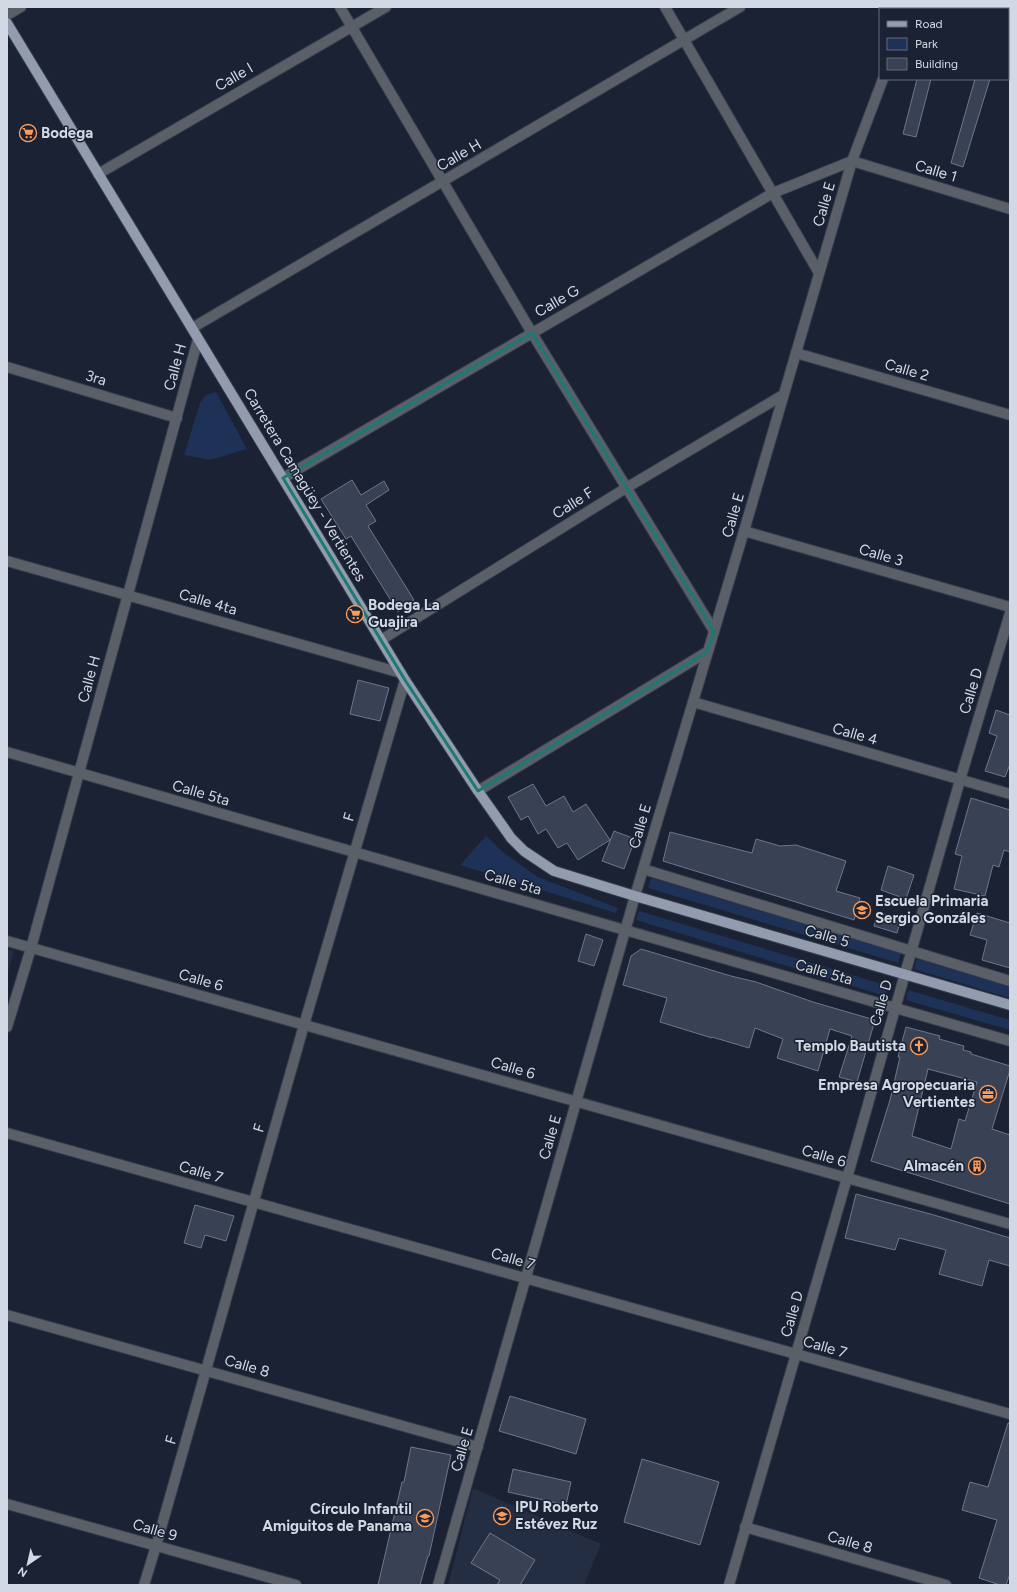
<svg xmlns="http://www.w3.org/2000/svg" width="1017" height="1592" font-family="Figtree,sans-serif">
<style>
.built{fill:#232e43}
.green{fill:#1e3156}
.building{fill:#384254;stroke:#6d778b;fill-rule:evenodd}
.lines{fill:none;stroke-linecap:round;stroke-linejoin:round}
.minor-casing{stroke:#343c4c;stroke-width:12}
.major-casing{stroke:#343c4c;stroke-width:12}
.minor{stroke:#5b5f68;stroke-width:10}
.major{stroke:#939cae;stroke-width:10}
.marked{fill:none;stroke:#197b74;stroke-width:3;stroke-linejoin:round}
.labels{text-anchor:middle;stroke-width:3;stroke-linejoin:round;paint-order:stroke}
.street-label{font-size:15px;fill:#d3d9e4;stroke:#1a2233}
.poi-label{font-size:15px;font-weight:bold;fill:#d3d9e4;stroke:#1a2233;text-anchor:start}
</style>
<rect width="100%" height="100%" fill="#1a2233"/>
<g class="built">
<path d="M7 949 14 951 7 976Z"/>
<path d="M473 1488 601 1544 584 1585H448Z"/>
</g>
<g class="green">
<path d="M216 392 247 449 210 460 184 455 200 403 206 395Z"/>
<path d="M486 836 505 854 538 877 618 908 616 913 460 865Z"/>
<path d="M651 878 901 953 898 963 648 888Z"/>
<path d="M639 911 889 986 885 996 636 920Z"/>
<path d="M917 959 1010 987V998L914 969Z"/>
<path d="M908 990 1010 1020V1030L906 1000Z"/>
</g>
<g class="building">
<path d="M917 79H931L916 137 903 134Z"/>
<path d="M975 79H990L963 167 951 163Z"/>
<path d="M352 480 361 495 384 481 389 490 366 505 376 521 368 526 414 600 398 612 351 536 346 539 321 499Z"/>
<path d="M358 680 389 688 380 721 350 714Z"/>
<path d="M996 710 1010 715V764L1005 777 985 771 997 736 989 733Z"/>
<path d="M533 784 546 806 564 796 573 812 586 804 610 840 578 860 567 843 558 848 546 829 538 834 528 816 521 820 508 797Z"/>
<path d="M971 798 1010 810V852L1004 850 999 867 993 865 985 896 954 889 962 856 955 854Z"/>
<path d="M614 831 635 839 624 869 602 861Z"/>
<path d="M670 832 752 853 756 839 780 846 796 845 846 861 836 891 860 898 854 920 663 861Z"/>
<path d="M888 866 914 875 906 899 881 890Z"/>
<path d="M878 912 901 919 897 933 874 926Z"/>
<path d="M977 913 1010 923V968L982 960 987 940 970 935Z"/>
<path d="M586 934 603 940 594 966 578 961Z"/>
<path d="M641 949 731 976 756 982 813 1002 875 1020 857 1082 839 1077 852 1036 830 1029 818 1071 777 1058 783 1039 755 1028 749 1048 712 1037V1038L660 1022 667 998 623 985 631 956Z"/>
<path d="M906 1027 940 1036 939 1039 964 1046 963 1050 971 1052V1054L1010 1066V1070L992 1129 1010 1135V1204L871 1161 890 1100 900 1057H898ZM928 1069 977 1082 965 1121 959 1119 951 1149 912 1136Z"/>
<path d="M856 1194 934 1215 1010 1238V1266L989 1260 982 1286 939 1274 946 1250 899 1238 895 1250 845 1238Z"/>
<path d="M195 1205 234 1216 226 1241 205 1235 201 1248 184 1243Z"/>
<path d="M510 1396 586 1419 576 1454 499 1431Z"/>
<path d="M1008 1423H1010V1574L1006 1585H1000L979 1578 997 1520 962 1510 970 1482 988 1487Z"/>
<path d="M411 1447 451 1455 429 1556H428L420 1585H378L402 1482H404Z"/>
<path d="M642 1459 719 1482 700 1545 624 1522Z"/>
<path d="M513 1469 571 1482 566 1505 508 1492Z"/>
<path d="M490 1533 535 1560 520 1585H497L500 1580 471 1563Z"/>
</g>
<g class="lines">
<g class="minor-casing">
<g id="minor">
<path d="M340 7 532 333 714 631"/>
<path d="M665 7 819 273"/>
<path d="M909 9V7"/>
<path d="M7 15 21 7"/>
<path d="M852 161 1010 209"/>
<path d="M98 174 386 7"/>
<path d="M192 328 740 7"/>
<path d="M796 353 1010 415"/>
<path d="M7 367 177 418"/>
<path d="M283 478 773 193 852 161"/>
<path d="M744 531 1010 607"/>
<path d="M7 561 401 673"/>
<path d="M381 640 626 488 783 395"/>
<path d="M693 702 1010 794"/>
<path d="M7 752 1010 1041"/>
<path d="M478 791 707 652"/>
<path d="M643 869 1010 981"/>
<path d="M7 941 1010 1224"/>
<path d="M7 1027 31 948 198 339"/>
<path d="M7 1133 1010 1414"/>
<path d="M7 1315 478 1447"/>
<path d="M7 1504 296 1585"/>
<path d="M745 1527 946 1585"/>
<path d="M144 1585 156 1546 304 1025 405 680"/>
<path d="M438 1585 635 896 744 531 852 161 883 79"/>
<path d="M729 1585 847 1178 960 780 1010 613"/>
</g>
</g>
<g class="major-casing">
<path id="major" d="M7 23 405 680 478 791 511 838 524 851 554 871 635 896 1010 1005"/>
</g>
<use href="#minor" class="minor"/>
<use href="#major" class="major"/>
</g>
<path class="marked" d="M532 333 714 631 707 652 478 791 405 680 283 478Z"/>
<defs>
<g id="supermarket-ring" transform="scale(0.9)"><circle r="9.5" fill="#1a2233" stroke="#fe9b58" stroke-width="1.5"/><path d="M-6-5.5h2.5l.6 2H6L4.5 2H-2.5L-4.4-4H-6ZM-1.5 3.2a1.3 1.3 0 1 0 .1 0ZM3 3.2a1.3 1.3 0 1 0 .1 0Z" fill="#fe9b58"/></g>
<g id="school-ring" transform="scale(0.9)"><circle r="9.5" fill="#1a2233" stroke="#fe9b58" stroke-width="1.5"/><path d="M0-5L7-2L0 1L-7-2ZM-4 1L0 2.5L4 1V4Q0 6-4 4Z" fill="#fe9b58"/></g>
<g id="church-ring" transform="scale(0.9)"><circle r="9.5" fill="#1a2233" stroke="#fe9b58" stroke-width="1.5"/><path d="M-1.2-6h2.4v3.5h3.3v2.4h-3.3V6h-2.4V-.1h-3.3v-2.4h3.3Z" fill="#fe9b58"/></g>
<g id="office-ring" transform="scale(0.9)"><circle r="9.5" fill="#1a2233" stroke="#fe9b58" stroke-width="1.5"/><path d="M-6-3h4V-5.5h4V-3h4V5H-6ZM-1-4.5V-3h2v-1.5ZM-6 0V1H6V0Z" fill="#fe9b58"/></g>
<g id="building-ring" transform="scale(0.9)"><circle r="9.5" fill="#1a2233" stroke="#fe9b58" stroke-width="1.5"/><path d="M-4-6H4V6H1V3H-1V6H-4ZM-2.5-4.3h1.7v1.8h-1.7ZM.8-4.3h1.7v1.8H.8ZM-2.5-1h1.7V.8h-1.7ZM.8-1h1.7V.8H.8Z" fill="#fe9b58"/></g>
</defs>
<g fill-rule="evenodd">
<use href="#supermarket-ring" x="28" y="133"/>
<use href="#supermarket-ring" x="355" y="614"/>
<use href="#school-ring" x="862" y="910"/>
<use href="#church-ring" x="919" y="1046"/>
<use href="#office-ring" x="988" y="1094"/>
<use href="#building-ring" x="977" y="1166"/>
<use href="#school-ring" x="502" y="1516"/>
<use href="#school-ring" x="425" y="1518"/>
</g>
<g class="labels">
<g class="street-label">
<text transform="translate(234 77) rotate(-30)" y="5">Calle I</text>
<text transform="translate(459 155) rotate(-30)" y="5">Calle H</text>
<text transform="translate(936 171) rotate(17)" y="5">Calle 1</text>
<text transform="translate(824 204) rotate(-74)" y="5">Calle E</text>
<text transform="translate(557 301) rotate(-30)" y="5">Calle G</text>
<text transform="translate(175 367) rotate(-75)" y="5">Calle H</text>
<text transform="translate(907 370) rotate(16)" y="5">Calle 2</text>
<text transform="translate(96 378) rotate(17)" y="5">3ra</text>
<text transform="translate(305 485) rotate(59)" y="5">Carretera Camagüey - Vertientes</text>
<text transform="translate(573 503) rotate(-32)" y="5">Calle F</text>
<text transform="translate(733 515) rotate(-74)" y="5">Calle E</text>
<text transform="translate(881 555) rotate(16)" y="5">Calle 3</text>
<text transform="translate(208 602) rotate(16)" y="5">Calle 4ta</text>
<text transform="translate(89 679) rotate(-75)" y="5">Calle H</text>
<text transform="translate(971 691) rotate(-73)" y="5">Calle D</text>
<text transform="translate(855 734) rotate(16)" y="5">Calle 4</text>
<text transform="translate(201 793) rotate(16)" y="5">Calle 5ta</text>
<text transform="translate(349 817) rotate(-74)" y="5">F</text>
<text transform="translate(640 826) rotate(-74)" y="5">Calle E</text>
<text transform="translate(513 882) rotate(16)" y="5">Calle 5ta</text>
<text transform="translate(827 936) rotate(16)" y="5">Calle 5</text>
<text transform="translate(824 972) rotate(16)" y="5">Calle 5ta</text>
<text transform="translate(201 980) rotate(16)" y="5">Calle 6</text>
<text transform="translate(881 1003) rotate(-74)" y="5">Calle D</text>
<text transform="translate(513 1068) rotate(16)" y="5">Calle 6</text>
<text transform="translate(259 1128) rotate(-74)" y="5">F</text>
<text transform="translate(550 1137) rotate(-74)" y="5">Calle E</text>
<text transform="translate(824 1156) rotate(16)" y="5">Calle 6</text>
<text transform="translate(201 1172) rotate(16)" y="5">Calle 7</text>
<text transform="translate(513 1259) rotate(16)" y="5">Calle 7</text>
<text transform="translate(792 1314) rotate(-74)" y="5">Calle D</text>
<text transform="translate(825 1347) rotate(16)" y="5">Calle 7</text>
<text transform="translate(247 1366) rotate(16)" y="5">Calle 8</text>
<text transform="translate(171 1440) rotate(-74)" y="5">F</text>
<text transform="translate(462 1449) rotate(-74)" y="5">Calle E</text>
<text transform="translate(155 1530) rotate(16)" y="5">Calle 9</text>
<text transform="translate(850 1542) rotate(16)" y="5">Calle 8</text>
</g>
<g class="poi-label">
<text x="41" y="138">Bodega</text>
<text x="368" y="610">Bodega La<tspan x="368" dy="17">Guajira</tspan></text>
<text x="875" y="906">Escuela Primaria<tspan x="875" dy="17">Sergio Gonzáles</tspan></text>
<text x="906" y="1051" text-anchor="end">Templo Bautista</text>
<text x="975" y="1090" text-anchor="end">Empresa Agropecuaria<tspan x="975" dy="17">Vertientes</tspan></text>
<text x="964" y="1171" text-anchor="end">Almacén</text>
<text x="515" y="1512">IPU Roberto<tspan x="515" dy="17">Estévez Ruz</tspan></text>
<text x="412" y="1514" text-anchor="end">Círculo Infantil<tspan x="412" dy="17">Amiguitos de Panama</tspan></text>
</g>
</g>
<rect width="1017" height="1592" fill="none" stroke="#d3d9e4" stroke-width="16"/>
<rect x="879" y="8" width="130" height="72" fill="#1a2233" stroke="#646b7a"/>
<rect x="887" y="21" width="20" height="6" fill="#939cae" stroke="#646b7a"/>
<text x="915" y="28" font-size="12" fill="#d3d9e4">Road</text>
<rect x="887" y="38" width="20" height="12" fill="#1e3156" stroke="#646b7a"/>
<text x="915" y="48" font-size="12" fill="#d3d9e4">Park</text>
<rect x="887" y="58" width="20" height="12" fill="#384254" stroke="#646b7a"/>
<text x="915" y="68" font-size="12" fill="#d3d9e4">Building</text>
<g transform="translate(28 1564) rotate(214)" stroke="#1a2233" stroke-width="3" paint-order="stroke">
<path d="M0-3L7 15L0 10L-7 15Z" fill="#d3d9e4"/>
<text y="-6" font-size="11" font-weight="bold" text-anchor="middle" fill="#d3d9e4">N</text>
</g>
</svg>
